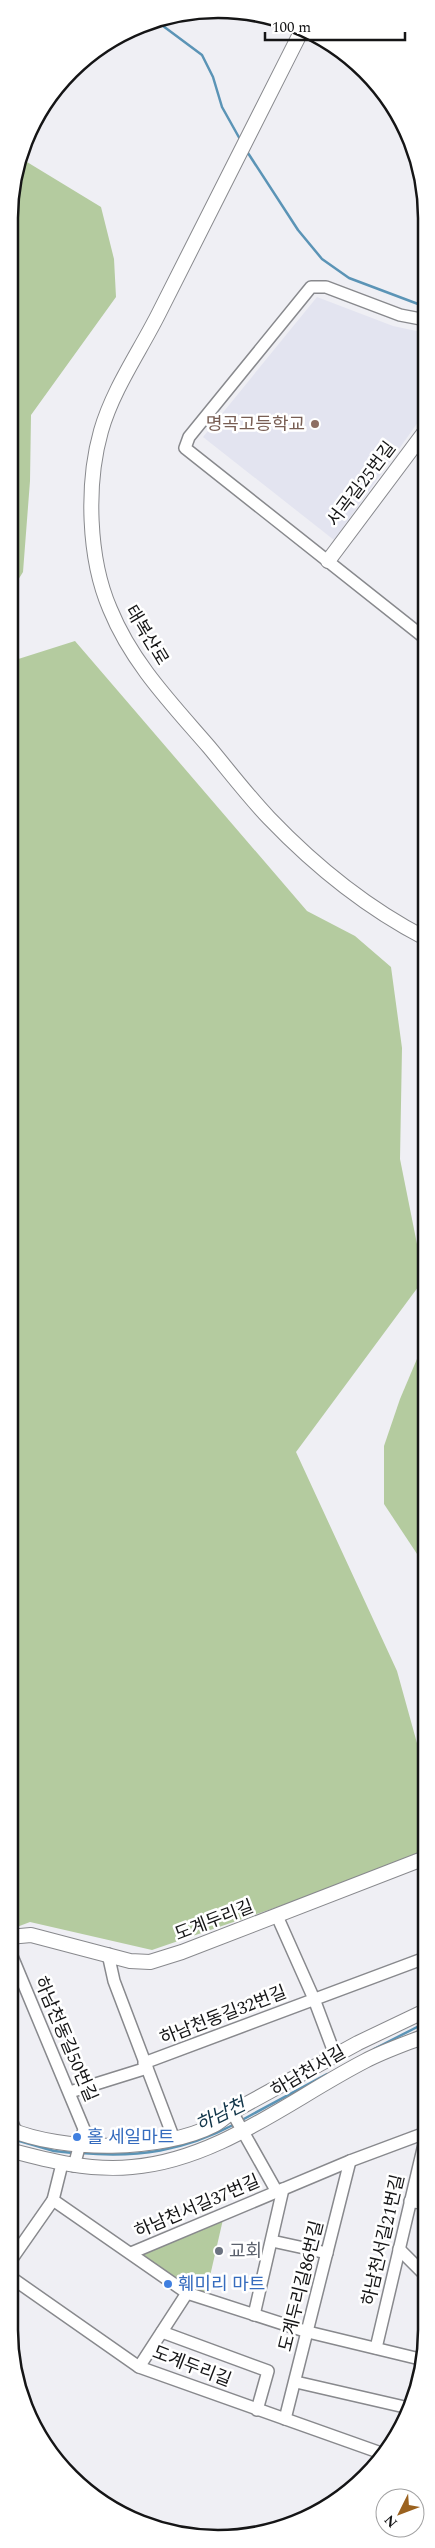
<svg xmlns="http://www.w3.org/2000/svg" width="435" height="2548" font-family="Spectral,'Noto Sans KR',serif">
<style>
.built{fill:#e3e4f0}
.green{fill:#b4cb9f}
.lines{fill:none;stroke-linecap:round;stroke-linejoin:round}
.stream{stroke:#5b94b6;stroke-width:2.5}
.minor-casing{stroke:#88898d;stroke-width:14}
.tertiary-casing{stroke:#88898d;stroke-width:16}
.minor{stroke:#fff;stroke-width:11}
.tertiary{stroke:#fff;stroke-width:14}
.education-dot{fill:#8d6e63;stroke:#fff;stroke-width:2}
.shop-dot{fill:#3f7fe0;stroke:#fff;stroke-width:2}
.worship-dot{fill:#6b7280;stroke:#fff;stroke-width:2}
.labels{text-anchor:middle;stroke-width:5;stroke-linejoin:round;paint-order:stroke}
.education-label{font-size:18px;fill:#785e54;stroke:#fff;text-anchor:end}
.street-label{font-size:18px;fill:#151516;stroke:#fff}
.shop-label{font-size:18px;fill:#366cbe;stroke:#fff;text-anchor:start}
.worship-label{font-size:18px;fill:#5b616d;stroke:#fff;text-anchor:start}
.water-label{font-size:19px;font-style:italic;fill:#113549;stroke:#fff}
.rim{fill:none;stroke:#151516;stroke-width:2.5}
</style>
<rect width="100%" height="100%" fill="#efeff4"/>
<path class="built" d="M317 297 393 326 426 333V411L334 540 203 437Z"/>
<g class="green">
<path d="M22 156 27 162 101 207 114 259 116 297 31 415 30 481 23 572 10 593 11 191Z"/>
<path d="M75 641 307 911 355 936 391 967 402 1048 400 1159 424 1279 296 1452 397 1671 425 1772V1856L152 1950 30 1922 9 1930 10 656 12 661Z"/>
<path d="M425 1340V1566L384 1504V1446L400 1399Z"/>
<path d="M224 2215 205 2298 133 2254Z"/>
</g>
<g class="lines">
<g class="stream">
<path d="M155 20 202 55 213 77 222 107 241 141"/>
<path d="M246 150 298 230 322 259 349 278 426 307"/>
<path d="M374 2049 425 2023"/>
<path d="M242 2120 327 2074"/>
<path d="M9 2138 54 2151 73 2153"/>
<path d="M81 2153C138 2158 184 2151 235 2124"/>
</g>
<g class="minor-casing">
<g id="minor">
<path d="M426 639 185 448 189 437 311 287H326L400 315 426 320"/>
<path d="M277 1916 314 1999 335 2055"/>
<path d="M9 1949 84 2129 74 2166"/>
<path d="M108 1954 114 1981 174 2139"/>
<path d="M144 2063 425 1958"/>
<path d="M70 2092 147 2068"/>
<path d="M232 2112 277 2192"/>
<path d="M9 2115 16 2132"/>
<path d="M62 2164 53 2200 187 2293 308 2332 424 2360"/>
<path d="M410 2201 425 2204"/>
<path d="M272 2241 327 2253"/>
<path d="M399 2249 425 2275"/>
<path d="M131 2253 350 2161 425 2133"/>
<path d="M9 2263 53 2200"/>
<path d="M9 2276 139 2367 381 2453"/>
<path d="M254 2315 283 2189"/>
<path d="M162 2332 268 2371 257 2410"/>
<path d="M376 2348 425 2140"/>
<path d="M139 2367 187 2293"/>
<path d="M296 2382 409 2408"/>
<path d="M285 2419 350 2161"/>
</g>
</g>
<g class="tertiary-casing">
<g id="tertiary">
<path d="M303 28C255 123 207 218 159 313 140 351 113 389 101 431 86 484 88 558 110 609 132 663 171 703 209 747 229 771 248 796 269 818 314 865 367 908 425 938"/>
<path d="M328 561 426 430"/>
<path d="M9 1937 31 1935 130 1961 150 1962 182 1952 425 1858"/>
<path d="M9 2129C62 2152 162 2152 214 2125 220 2122 226 2116 232 2112L358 2043 425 2011"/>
<path d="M9 2150C50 2161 89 2171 132 2167 218 2160 291 2099 365 2061 384 2051 405 2044 425 2036"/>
</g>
</g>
<use href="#minor" class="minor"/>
<use href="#tertiary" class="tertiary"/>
</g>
<circle class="education-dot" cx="315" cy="424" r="5"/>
<g class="shop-dot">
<circle cx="77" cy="2137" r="5"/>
<circle cx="168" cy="2284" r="5"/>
</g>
<circle class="worship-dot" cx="219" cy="2251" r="5"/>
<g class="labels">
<g class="education-label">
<text x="305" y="430">명곡고등학교</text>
</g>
<g class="street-label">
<text transform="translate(361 484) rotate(-53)" y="6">서곡길25번길</text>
<text transform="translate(147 635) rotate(59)" y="6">태복산로</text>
<text transform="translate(214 1920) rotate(-21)" y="6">도계두리길</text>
<text transform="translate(223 2015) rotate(-21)" y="6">하남천동길32번길</text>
<text transform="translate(66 2039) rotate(67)" y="6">하남천동길50번길</text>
<text transform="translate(308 2071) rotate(-30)" y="6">하남천서길</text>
<text transform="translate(197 2206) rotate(-23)" y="6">하남천서길37번길</text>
<text transform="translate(383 2240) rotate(-77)" y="6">하남천서길21번길</text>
<text transform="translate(301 2286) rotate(-76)" y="6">도계두리길86번길</text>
<text transform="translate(192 2366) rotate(21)" y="6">도계두리길</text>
</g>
<g class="shop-label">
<text x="87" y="2143">홀 세일마트</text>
<text x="178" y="2290">훼미리 마트</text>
</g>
<g class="worship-label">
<text x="229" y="2257">교회</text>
</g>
<g class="water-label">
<text transform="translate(220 2114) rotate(-26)" y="7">하남천</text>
</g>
</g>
<path d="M0 0H435V2548H0ZM218 18H218A200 200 0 0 1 418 218V2330A200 200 0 0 1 218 2530H218A200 200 0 0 1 18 2330V218A200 200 0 0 1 218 18Z" fill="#fff" fill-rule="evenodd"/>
<path class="rim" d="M218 18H218A200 200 0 0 1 418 218V2330A200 200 0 0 1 218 2530H218A200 200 0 0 1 18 2330V218A200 200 0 0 1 218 18Z"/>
<g transform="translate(400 2513) rotate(228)"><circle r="24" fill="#ffffff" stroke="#a1a1a2"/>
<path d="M0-4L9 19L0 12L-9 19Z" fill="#9b621f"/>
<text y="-8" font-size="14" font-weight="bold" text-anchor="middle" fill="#151516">N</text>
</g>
<path d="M265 32v8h140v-8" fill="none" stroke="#151516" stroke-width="2.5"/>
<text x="272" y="32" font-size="15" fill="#151516" stroke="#ffffff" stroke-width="4" paint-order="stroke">100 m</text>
</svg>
